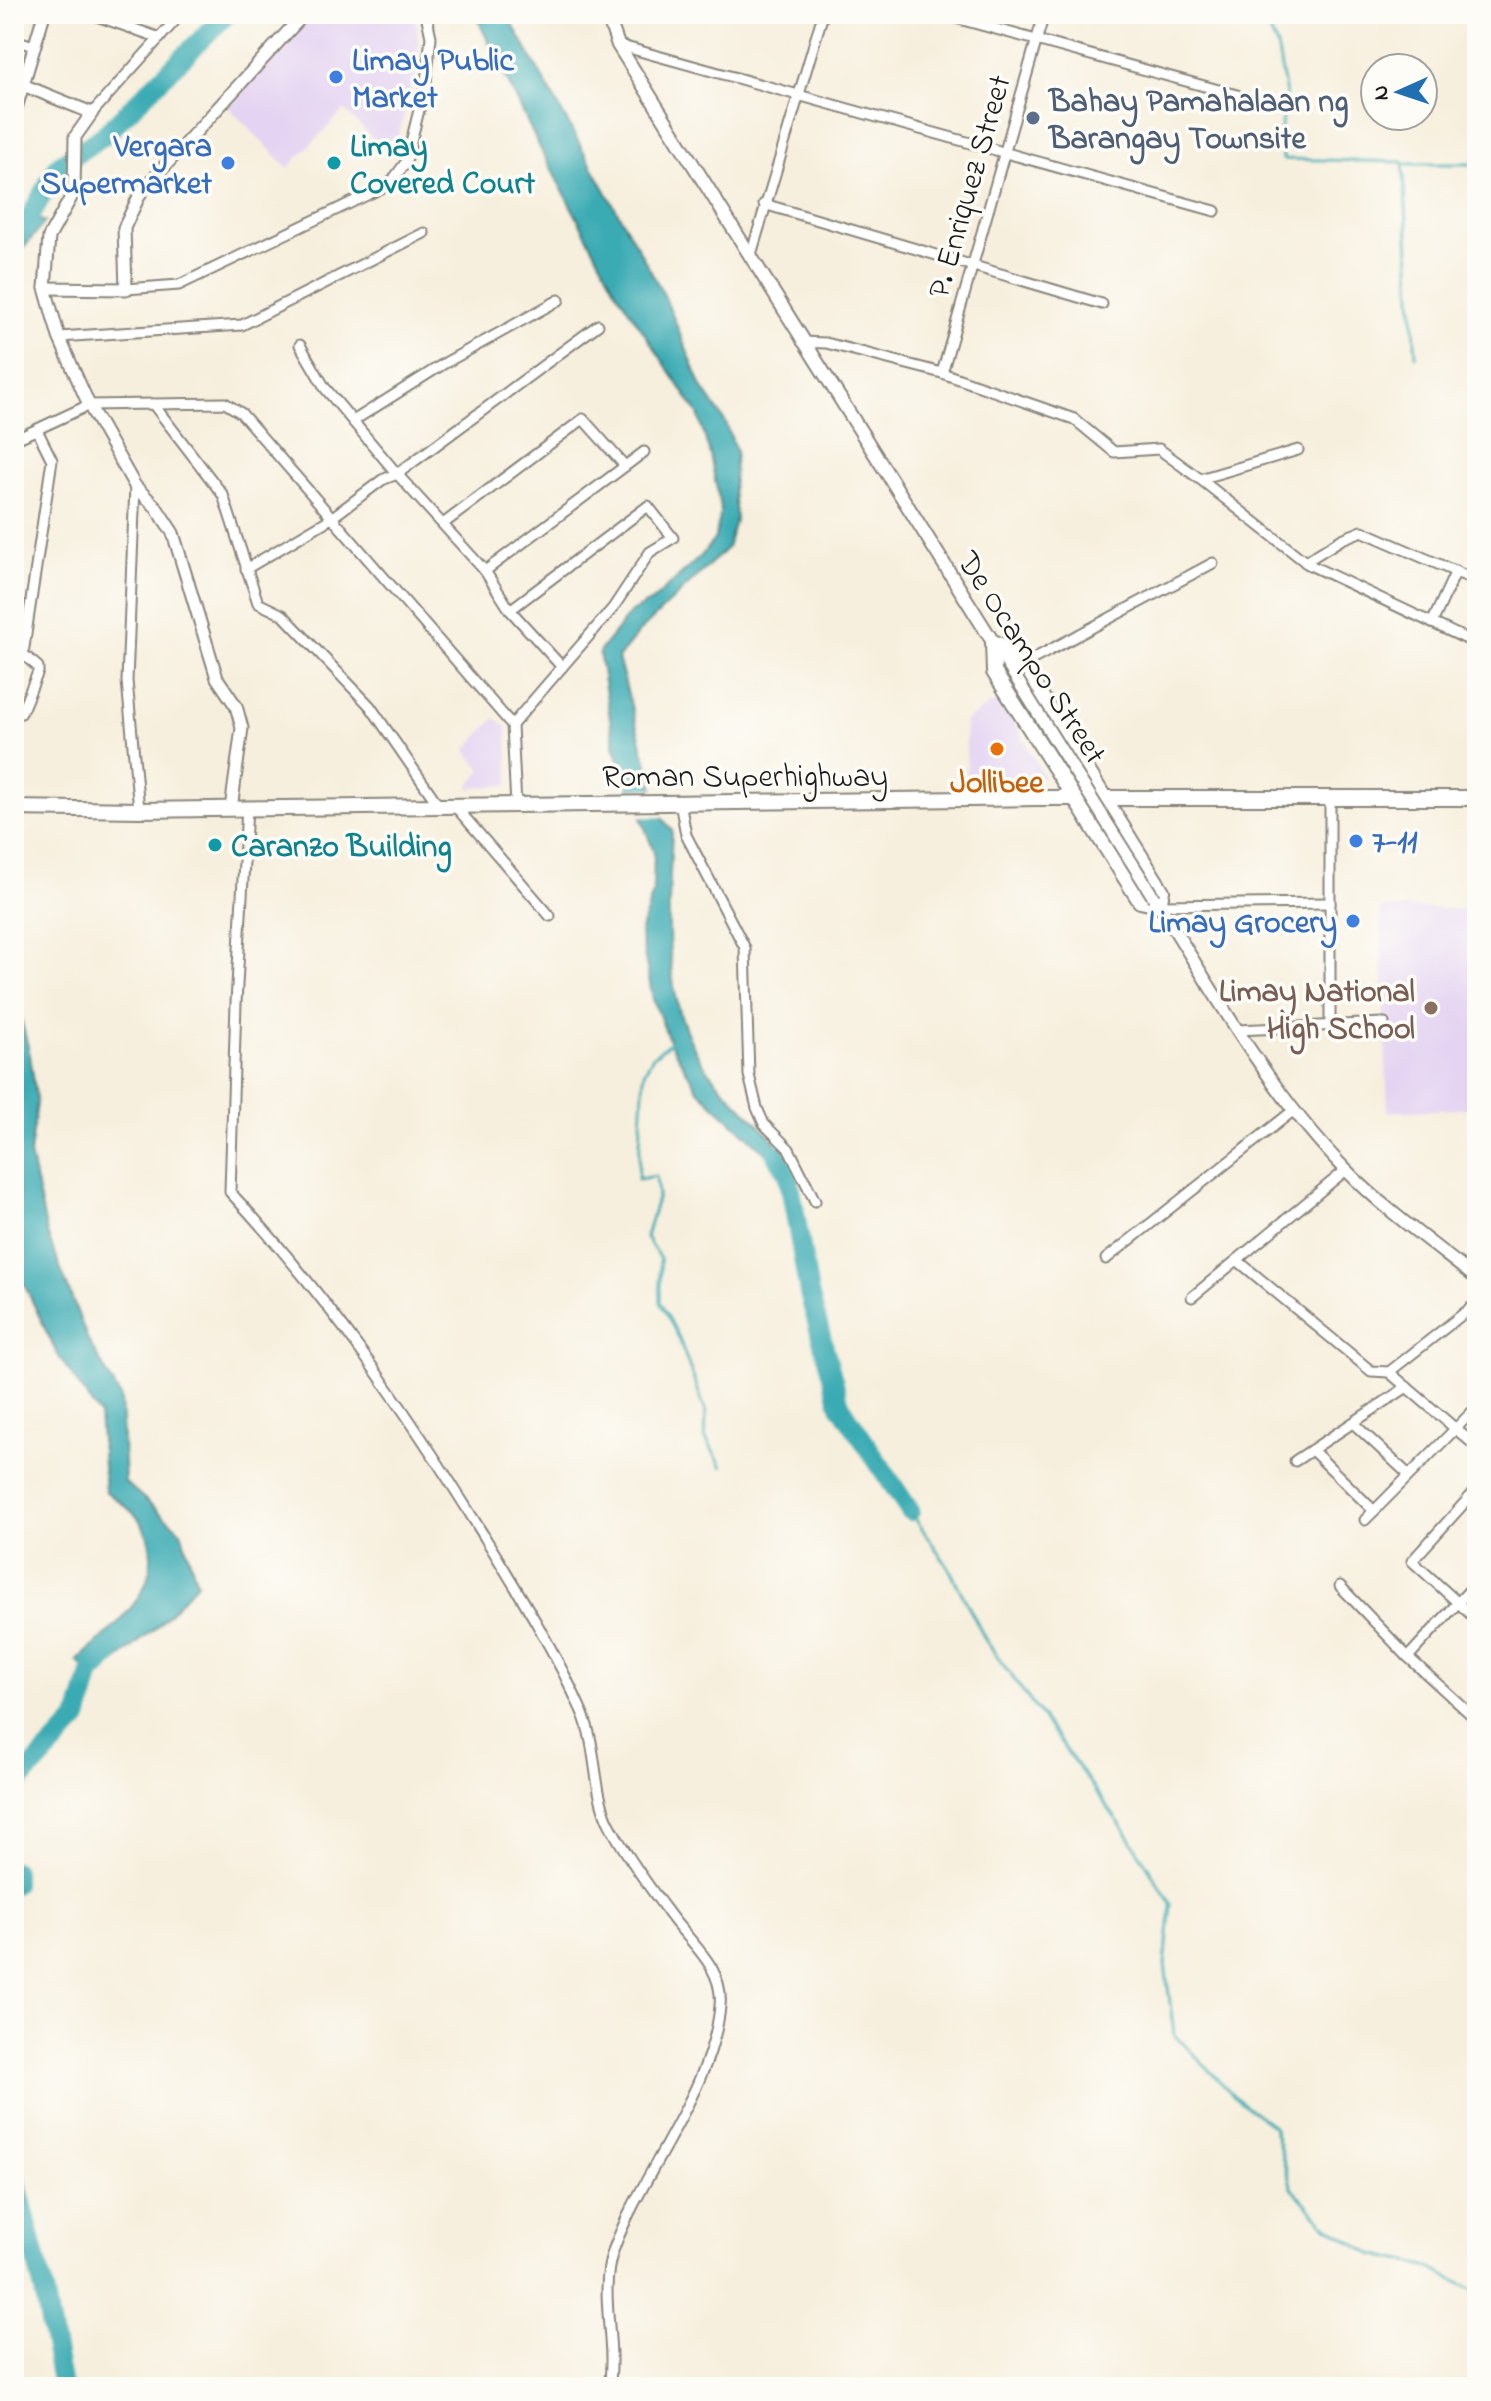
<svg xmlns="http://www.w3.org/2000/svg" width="1491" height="2401" font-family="'Indie Flower',sans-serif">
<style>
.built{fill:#e4d3f2}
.water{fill:#3aabb3;stroke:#2b6468;stroke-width:2}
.pier{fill:#f7efdd}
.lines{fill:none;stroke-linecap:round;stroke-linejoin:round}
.stream{stroke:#3aabb3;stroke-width:3}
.river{stroke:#3aabb3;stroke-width:20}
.minor-casing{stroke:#8a867c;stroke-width:13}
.tertiary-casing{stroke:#8a867c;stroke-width:15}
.secondary-casing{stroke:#8a867c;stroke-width:16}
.primary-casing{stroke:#8a867c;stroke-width:18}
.minor{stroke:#fff;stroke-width:9}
.tertiary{stroke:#fff;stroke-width:11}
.secondary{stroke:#fff;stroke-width:12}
.primary{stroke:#fff;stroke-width:14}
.tertiary-bridge-casing{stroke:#8a867c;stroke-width:15;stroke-linecap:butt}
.tertiary-bridge{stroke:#fff;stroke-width:11}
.shop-dot{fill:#3f7fe0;stroke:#fdfcf7;stroke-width:3}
.service-dot{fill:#5c6f8a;stroke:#fdfcf7;stroke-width:3}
.culture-dot{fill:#0f9aa8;stroke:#fdfcf7;stroke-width:3}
.food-dot{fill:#e8710a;stroke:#fdfcf7;stroke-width:3}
.education-dot{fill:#8d6e63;stroke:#fdfcf7;stroke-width:3}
.labels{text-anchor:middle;stroke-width:7;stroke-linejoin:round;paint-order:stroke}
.shop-label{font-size:32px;font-weight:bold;fill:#366cbe;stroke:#fdfcf7;text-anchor:start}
.service-label{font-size:32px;font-weight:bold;fill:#4e5e75;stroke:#fdfcf7;text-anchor:start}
.culture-label{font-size:32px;font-weight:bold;fill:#0d838f;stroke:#fdfcf7;text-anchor:start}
.street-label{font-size:32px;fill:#1c1c1c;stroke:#fdfcf7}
.food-label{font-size:32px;font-weight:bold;fill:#c56008;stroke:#fdfcf7}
.education-label{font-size:32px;font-weight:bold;fill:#785e54;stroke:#fdfcf7;text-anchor:end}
</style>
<rect width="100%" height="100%" fill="#fdfcf7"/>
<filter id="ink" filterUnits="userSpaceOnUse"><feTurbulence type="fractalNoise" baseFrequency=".0125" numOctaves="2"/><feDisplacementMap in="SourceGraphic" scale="16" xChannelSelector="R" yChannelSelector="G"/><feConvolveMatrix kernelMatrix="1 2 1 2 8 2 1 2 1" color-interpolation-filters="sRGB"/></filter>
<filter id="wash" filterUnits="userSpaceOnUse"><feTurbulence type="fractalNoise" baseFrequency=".006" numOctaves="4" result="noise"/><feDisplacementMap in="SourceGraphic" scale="32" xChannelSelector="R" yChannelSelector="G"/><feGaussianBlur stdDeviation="1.8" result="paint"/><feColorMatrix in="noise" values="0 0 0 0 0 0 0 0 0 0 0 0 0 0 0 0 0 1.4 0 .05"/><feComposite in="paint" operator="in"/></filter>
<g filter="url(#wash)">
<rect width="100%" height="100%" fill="#f7efdd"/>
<g class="built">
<path d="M311 14 416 17 420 60 392 157 344 110 288 168 228 107Z"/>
<path d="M1001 698 1044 777 967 778 965 721Z"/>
<path d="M495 718 507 727 509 785 468 788 482 770 466 750Z"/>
<path d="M1380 908 1477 909V1108L1388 1112Z"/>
</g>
<g class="water">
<path d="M475 14H507L664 295 702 387 726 423 736 451 733 491 736 518 727 548 639 632 618 658 662 818 672 830C669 912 657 1010 714 1078 742 1111 778 1136 797 1175L782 1178 771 1158 698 1090 670 1043 653 999 640 933 653 892 654 852 615 749 599 652 631 612 652 601 701 556 715 538 721 510 710 455 698 414 615 289 539 146Z"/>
<path d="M22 213 45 222 14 260V229Z"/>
<path d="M14 990 30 1055 37 1103 30 1154 47 1233 88 1340 121 1398 125 1482 181 1531 197 1583 159 1625 96 1678 77 1661C116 1625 174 1582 142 1524 135 1511 116 1500 105 1491L99 1415 56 1352 24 1284 14 1230Z"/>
</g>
<path class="pier" d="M626 789H657L663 817H637Z"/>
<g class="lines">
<g class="stream">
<path d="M1262 14 1277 46 1286 95 1281 128 1283 159 1403 162 1416 356"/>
<path d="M1405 164H1477"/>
<path d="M671 1042 653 1056 644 1073 638 1179 656 1176 658 1195 646 1237 660 1259V1302L678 1336 706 1412 705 1437 722 1467"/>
<path d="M910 1511 949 1568 986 1641 1128 1835 1171 1904 1165 1964 1174 2034 1237 2099 1273 2126 1292 2188 1324 2224 1372 2254 1426 2266 1477 2292"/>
</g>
<g class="river">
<path d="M14 246 58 166 103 136 227 14"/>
<path d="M776 1154 788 1173 809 1293 840 1405 910 1511"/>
<path d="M14 1787 78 1719 91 1673 111 1654"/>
<path d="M14 1871V1884"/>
<path d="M14 2171 44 2291 62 2387"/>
</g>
</g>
</g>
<g filter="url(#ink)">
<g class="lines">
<g class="minor-casing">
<g id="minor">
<path d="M91 14 160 38"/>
<path d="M941 14 1237 95"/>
<path d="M14 40 34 46"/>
<path d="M618 45 1215 211"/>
<path d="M92 113 181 14"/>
<path d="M764 204 1102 304"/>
<path d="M750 258 823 14"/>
<path d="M126 289 179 285 390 184 406 162 426 82 431 37 426 14"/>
<path d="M59 337 242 325 424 233"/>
<path d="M802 342 826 343 942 373 1074 419 1114 452 1159 449 1200 479 1298 450"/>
<path d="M300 345 325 388 397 474 598 325"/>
<path d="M942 373 1044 14"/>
<path d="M153 404 225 403 241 413 512 725 516 806"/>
<path d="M353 421 445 363 559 300"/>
<path d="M14 440 89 405 153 404 223 495 258 603 283 615 370 706 439 806"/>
<path d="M1200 479 1308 564 1477 644"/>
<path d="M135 486 127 681 139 810"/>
<path d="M443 524 583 419 625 466"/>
<path d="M1305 562 1342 539 1362 531 1477 581"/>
<path d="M246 569 330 519 382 480 397 474 485 571 510 610 562 667 512 725"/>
<path d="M485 571 644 452"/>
<path d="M510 610 648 506 673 538 650 552 613 608 562 667"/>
<path d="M1432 623 1456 571"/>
<path d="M1022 665 1213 563"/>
<path d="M21 713 38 672V667L23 654 52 460 37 430"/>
<path d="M680 802 686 835 745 948 749 1075 757 1108 764 1124 789 1149 815 1201"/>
<path d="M455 806 550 916"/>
<path d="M247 808 236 1003 230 1192C326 1294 406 1410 479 1528 516 1588 555 1650 583 1714 597 1748 593 1788 608 1821 623 1852 652 1891 673 1919 693 1945 724 1969 720 2006 713 2088 640 2175 613 2251 598 2295 617 2342 609 2387"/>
<path d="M1159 905 1330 903"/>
<path d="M1330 1027V797"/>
<path d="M1237 1030 1384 1023"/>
<path d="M1106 1259 1294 1110"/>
<path d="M1237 1260 1371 1371 1389 1372 1477 1303"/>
<path d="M1192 1297 1346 1170"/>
<path d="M1389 1372 1477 1447"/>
<path d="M1354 1424 1409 1475"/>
<path d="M1312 1450 1374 1511"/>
<path d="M1295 1461 1407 1387"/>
<path d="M1477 1489 1412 1561 1477 1620"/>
<path d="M1365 1520 1477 1407"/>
<path d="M1340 1586 1408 1657 1477 1720"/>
<path d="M1408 1657 1477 1582"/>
</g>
</g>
<g class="tertiary-casing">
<g id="tertiary">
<path d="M23 85 92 113 75 137 74 192 49 237 45 288 59 337 89 405 135 486 156 507 173 533 217 678 236 706 242 728 231 809"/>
<path d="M14 115 44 14"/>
<path d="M45 288 126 289 124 228 141 192 304 14"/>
<path d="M994 644 1013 673"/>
<path d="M1155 898C1213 991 1268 1090 1345 1169 1384 1209 1433 1244 1477 1279"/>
</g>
</g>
<g class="secondary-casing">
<path id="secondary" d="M607 14 618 45 993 642"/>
</g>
<g class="primary-casing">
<g id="primary">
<path d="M993 642 1009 649 1022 665 1162 891 1159 905 1140 901 994 672Z"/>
<path d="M14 808 139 810 1037 798H1477"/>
</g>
</g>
<use href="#minor" class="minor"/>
<use href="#tertiary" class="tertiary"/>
<use href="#secondary" class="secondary"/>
<use href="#primary" class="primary"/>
<g class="tertiary-bridge-casing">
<path id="tertiary-bridge" d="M1013 673 1154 898"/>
</g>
<use href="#tertiary-bridge" class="tertiary-bridge"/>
</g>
</g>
<g class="shop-dot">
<circle cx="336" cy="77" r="8"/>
<circle cx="228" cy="163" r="8"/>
<circle cx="1356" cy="841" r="8"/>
<circle cx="1353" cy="921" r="8"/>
</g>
<circle class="service-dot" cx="1033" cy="118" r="8"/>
<g class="culture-dot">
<circle cx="334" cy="163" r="8"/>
<circle cx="215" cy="845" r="8"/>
</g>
<circle class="food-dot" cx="997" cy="749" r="8"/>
<circle class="education-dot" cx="1431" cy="1008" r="8"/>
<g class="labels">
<g class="shop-label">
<text x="352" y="70">Limay Public<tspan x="352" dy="37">Market</tspan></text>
<text x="212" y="156" text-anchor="end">Vergara<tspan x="212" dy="37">Supermarket</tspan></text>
<text x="1372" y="852">7-11</text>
<text x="1337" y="932" text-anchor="end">Limay Grocery</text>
</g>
<g class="service-label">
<text x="1049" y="111">Bahay Pamahalaan ng<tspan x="1049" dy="37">Barangay Townsite</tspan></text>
</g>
<g class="culture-label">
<text x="350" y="156">Limay<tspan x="350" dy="37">Covered Court</tspan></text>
<text x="231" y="856">Caranzo Building</text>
</g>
<g class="street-label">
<text transform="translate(968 186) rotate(-74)" y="11">P. Enriquez Street</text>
<text transform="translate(1033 657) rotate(57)" y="11">De Ocampo Street</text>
<text x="745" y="786">Roman Superhighway</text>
</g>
<g class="food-label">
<text x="997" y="792">Jollibee</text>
</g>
<g class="education-label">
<text x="1415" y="1001">Limay National<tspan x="1415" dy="37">High School</tspan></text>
</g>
</g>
<rect width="1491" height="2401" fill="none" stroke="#fdfcf7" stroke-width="48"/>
<g transform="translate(1399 92) rotate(267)"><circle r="38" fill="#fdfcf7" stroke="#a3a29f" stroke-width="2"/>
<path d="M0-6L14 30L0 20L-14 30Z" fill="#1f6fb2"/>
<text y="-12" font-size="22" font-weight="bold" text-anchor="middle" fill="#1c1c1c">N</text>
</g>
</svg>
